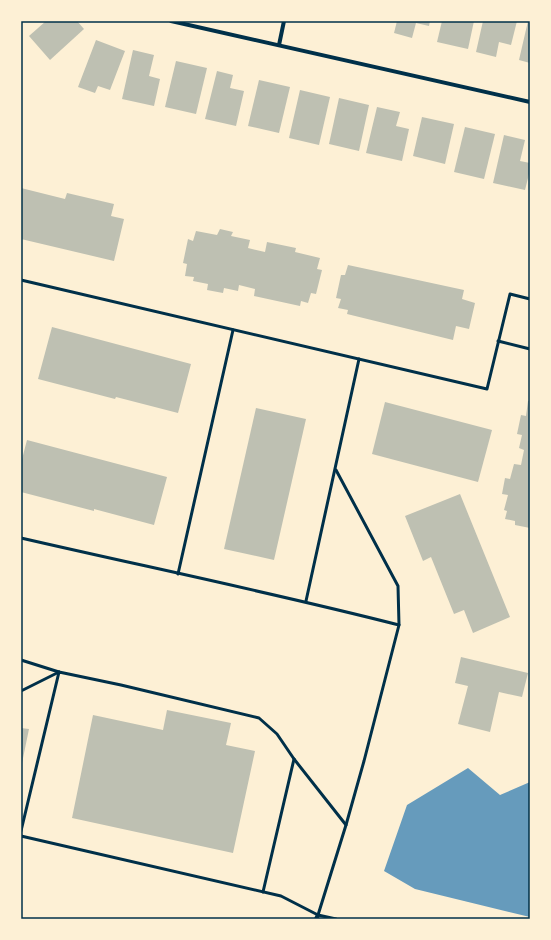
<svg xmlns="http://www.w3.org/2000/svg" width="551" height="940" font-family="Poppins,sans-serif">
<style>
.water{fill:#669bbc}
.building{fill:#bec0b2}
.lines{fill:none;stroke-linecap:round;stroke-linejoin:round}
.service{stroke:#003049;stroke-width:3}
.minor{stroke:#003049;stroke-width:4}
.neatline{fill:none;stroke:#003049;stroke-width:1.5}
</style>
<rect width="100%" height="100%" fill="#fdf0d5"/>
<path class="water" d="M468 768 500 795 530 782V917L415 889 384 871 407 805Z"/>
<g class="building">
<path d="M46 21H77L84 29 50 60 29 36Z"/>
<path d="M397 21H430L429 26 416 23 412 38 394 33Z"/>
<path d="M442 21H474L468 49 437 42Z"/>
<path d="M483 21H517L511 45 499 42 496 57 476 52Z"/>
<path d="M528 21H530V63L519 60Z"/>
<path d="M96 40 125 51 110 90 98 86 95 93 78 87Z"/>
<path d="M133 50 154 55 149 76 160 79 154 106 122 99Z"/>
<path d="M176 61 207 68 196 114 165 107Z"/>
<path d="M217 71 233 75 230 88 244 91 236 126 205 119Z"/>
<path d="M259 80 290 87 279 133 248 126Z"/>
<path d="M300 90 330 97 319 145 289 138Z"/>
<path d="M339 98 369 105 359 151 329 144Z"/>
<path d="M377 107 400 112 396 126 409 129 402 161 366 153Z"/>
<path d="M422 117 454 124 445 164 413 156Z"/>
<path d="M465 127 495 134 484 179 454 172Z"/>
<path d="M504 135 525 140 520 161 530 163V170L525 190 493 183Z"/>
<path d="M21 188 65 199 67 193 114 204 111 216 124 219 114 261 21 239Z"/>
<path d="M220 229 233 232 231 236 250 240 248 248 265 252 267 242 296 248 295 252 320 258 317 269 322 270 316 294 311 293 308 303 301 301 300 306 254 296 255 289 239 285 238 291 224 288 223 293 207 290 208 284 193 281 194 277 185 276 187 264 183 263 188 239 193 241 196 231 217 235Z"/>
<path d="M348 265 464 290 462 299 475 303 469 329 456 326 453 340 347 314 348 310 338 308 341 299 336 298 341 275H345Z"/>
<path d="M52 327 191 364 178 413 116 397 115 399 38 379Z"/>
<path d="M528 401H530V528L515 525V521L505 519 507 511 504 510 508 495 502 494 505 478 510 479 514 464 521 465 524 450 519 448 522 435 517 434 521 415 526 416Z"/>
<path d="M385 402 492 430 478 482 372 454Z"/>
<path d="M256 408 306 419 274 560 224 549Z"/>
<path d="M27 440 167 477 154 525 94 509V511L21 492V463Z"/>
<path d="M460 494 510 617 473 633 464 610 454 614 431 557 423 561 405 516Z"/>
<path d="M461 657 528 673 522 697 499 692 490 732 458 724 468 686 455 683Z"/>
<path d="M167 710 231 723 226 745 255 751 233 853 72 818 93 715 163 730Z"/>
<path d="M21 728 29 729 22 763H21Z"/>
</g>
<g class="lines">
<g class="service">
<path d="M21 280 487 389 510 294 530 299"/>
<path d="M498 341 530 349"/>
<path d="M21 538C147 567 274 593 399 625"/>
<path d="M178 574 233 330"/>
<path d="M306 601 359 359"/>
<path d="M21 660 59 672"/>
<path d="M21 691 59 672"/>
<path d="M21 831 59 672 121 685 259 718 277 734 294 759 346 825"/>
<path d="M21 836 281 896 318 915 336 919"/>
<path d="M263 892 294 759"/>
<path d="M318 915 346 825 364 761 399 625 398 586 336 470"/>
</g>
<g class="minor">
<path d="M171 21 530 102"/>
<path d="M279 45 284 21"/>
<path d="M316 919 318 915"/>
</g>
</g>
<rect width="551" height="940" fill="none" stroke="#fdf0d5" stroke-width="44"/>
<rect x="22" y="22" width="507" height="896" class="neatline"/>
</svg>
